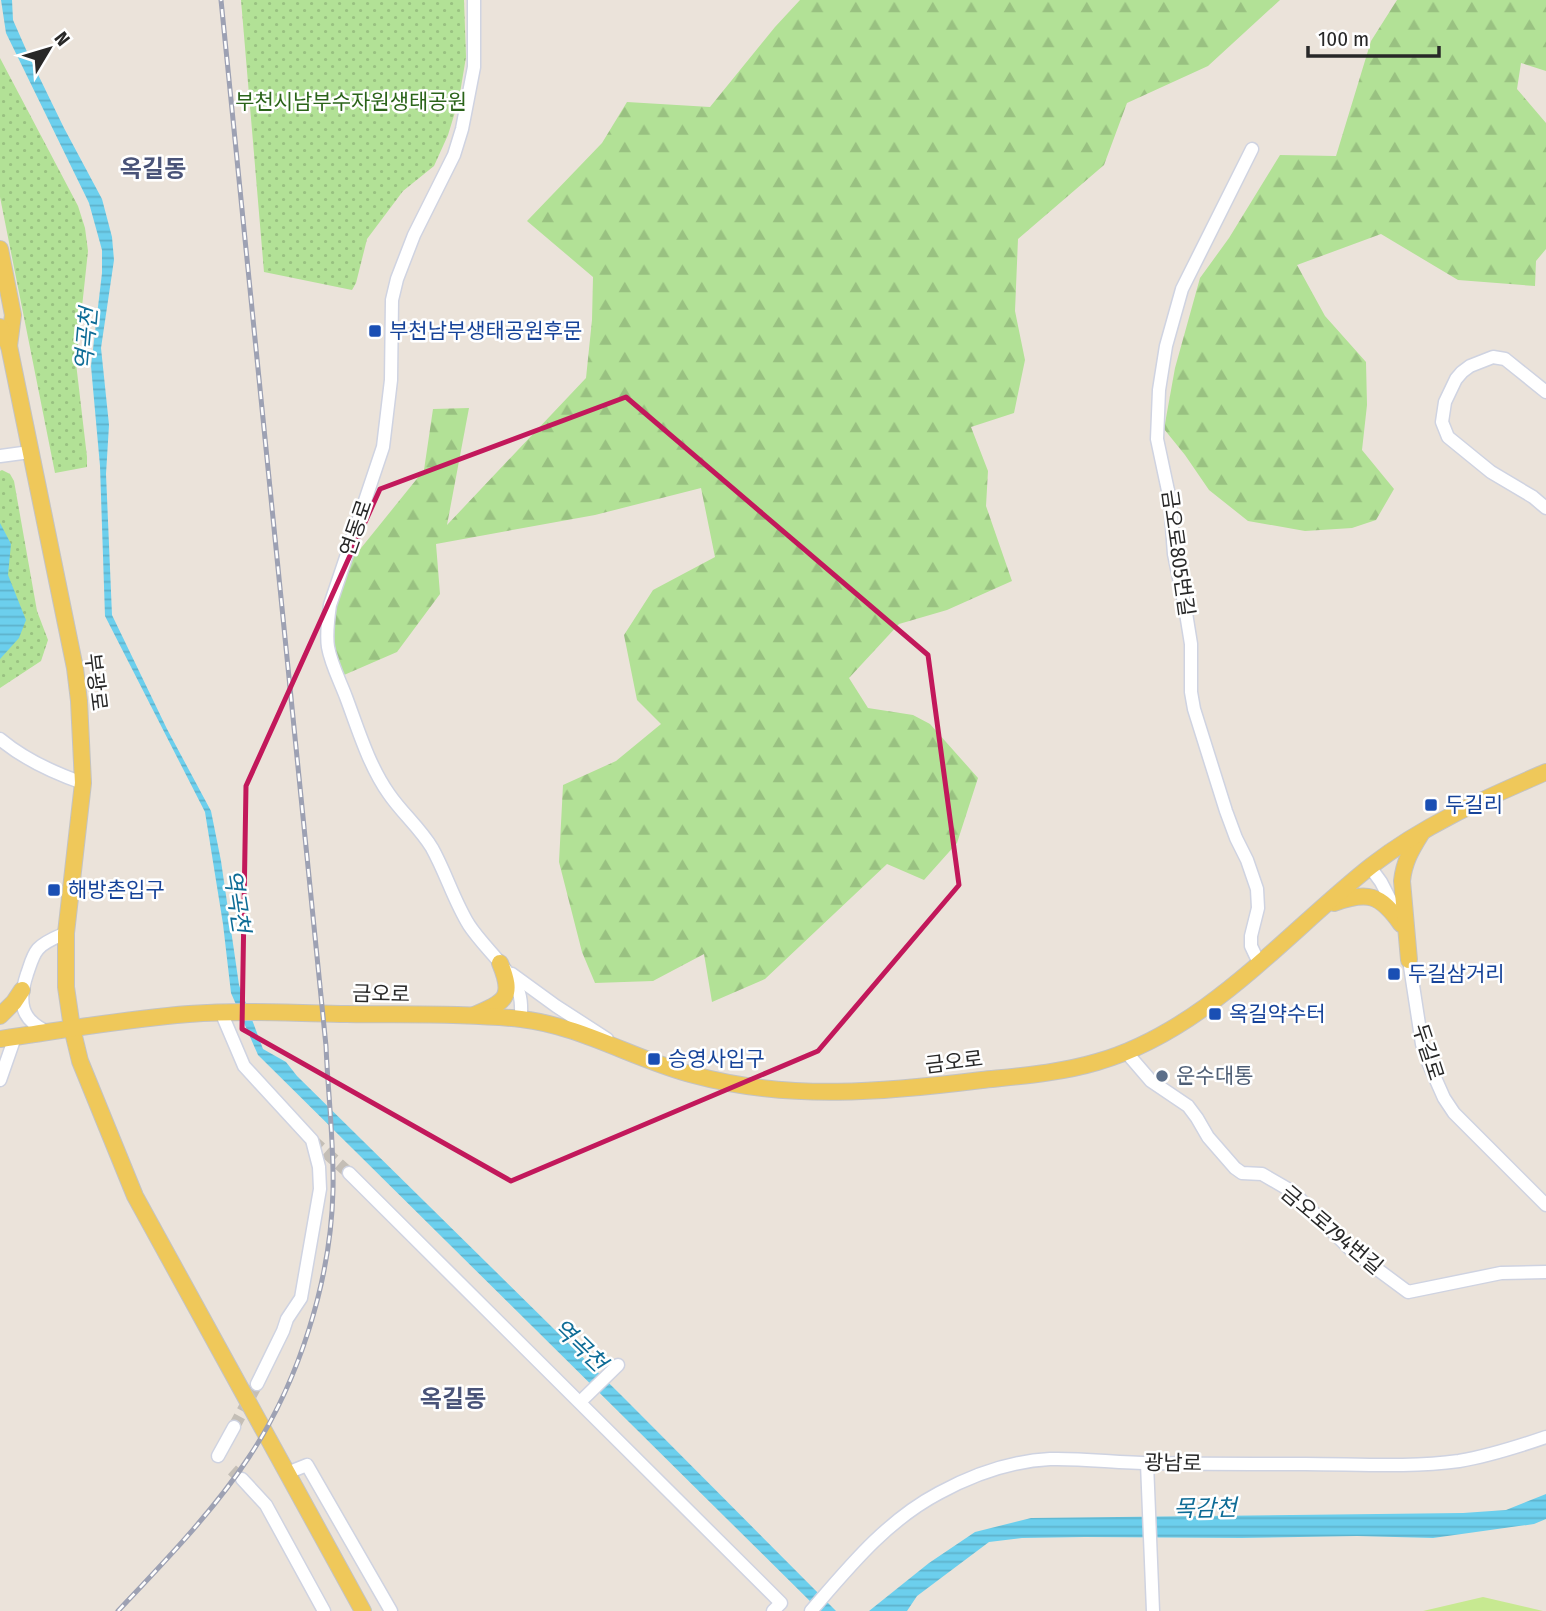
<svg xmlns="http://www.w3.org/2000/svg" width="1546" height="1611" font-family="'Fira Sans Condensed','Noto Sans KR',sans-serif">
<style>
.forest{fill:url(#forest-firs)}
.park{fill:url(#park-dots)}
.pitch{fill:#c7e991}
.water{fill:url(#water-rules)}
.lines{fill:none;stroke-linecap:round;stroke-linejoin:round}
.minor-tunnel{stroke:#c4beb6;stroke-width:12;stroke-dasharray:12 6;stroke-linecap:butt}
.minor-casing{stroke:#cfd3e1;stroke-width:15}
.major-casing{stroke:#c3c3c3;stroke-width:18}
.minor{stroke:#fff;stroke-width:12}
.major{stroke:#efc85a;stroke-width:16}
.rail-casing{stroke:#9da1b3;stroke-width:5}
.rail{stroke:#fff;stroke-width:2.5;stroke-dasharray:8;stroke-linecap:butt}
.marked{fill:none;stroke:#c2185b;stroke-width:5;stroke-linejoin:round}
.transit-dot{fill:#1a4fb4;stroke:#fff;stroke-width:2.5}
.service-dot{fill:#5c6f8a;stroke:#fff;stroke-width:2.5}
.labels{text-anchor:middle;stroke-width:5;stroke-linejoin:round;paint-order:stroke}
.park-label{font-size:21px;fill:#2b641a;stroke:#fff}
.transit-label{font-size:21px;fill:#164399;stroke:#fff;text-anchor:start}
.street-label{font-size:21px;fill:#282828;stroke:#fff}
.service-label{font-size:21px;fill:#4e5e75;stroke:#fff;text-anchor:start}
.water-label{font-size:23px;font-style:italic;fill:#0e6c96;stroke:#fff}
.quarter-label{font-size:24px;font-weight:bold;fill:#495378;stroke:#fff}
</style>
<defs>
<pattern id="forest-firs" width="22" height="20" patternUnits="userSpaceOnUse" patternTransform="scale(1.75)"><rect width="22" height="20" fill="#b2e196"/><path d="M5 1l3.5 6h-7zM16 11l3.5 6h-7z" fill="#99c181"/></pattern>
<pattern id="park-dots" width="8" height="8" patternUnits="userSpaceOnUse" patternTransform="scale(1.75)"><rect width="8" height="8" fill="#b2e196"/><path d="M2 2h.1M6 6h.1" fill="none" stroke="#99c181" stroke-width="1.8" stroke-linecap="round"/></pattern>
<pattern id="water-rules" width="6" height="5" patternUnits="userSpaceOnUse" patternTransform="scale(1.75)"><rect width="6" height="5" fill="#6ccfed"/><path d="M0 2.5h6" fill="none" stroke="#5eb2cb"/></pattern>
</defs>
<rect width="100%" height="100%" fill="#ebe3da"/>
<g class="forest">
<path d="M800 0H1280L1208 66 1127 103 1104 165 1018 239 1015 311 1025 360 1014 413 971 427 988 471 986 506 1012 581 947 610 899 624 849 678 868 708 913 715 930 724 978 778 957 843 924 880 887 864 765 979 712 1002 704 954 653 981 595 983 582 952 559 862 563 785 616 761 661 724 637 700 624 635 653 590 715 557 701 488 595 515 436 544 440 594 397 652 344 675 335 649 332 628 338 598 353 558 424 470 433 409 469 408 447 525 586 378 592 320 593 277 527 221 602 143 627 102 710 107 775 27Z"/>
<path d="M1397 0H1546V71L1521 63 1517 89 1546 123V249L1536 261 1535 286 1458 280 1381 234 1297 265 1325 316 1366 362 1367 405 1362 450 1394 489 1376 520 1352 528 1305 531 1248 521 1209 490 1185 455 1164 429 1175 368 1200 278 1229 238 1280 155 1336 156 1371 41Z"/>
</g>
<g class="park">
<path d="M241 0H464L466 57 459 99 448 135 434 166 403 191 367 239 356 283 352 290 264 272Z"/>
<path d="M0 58 78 206 85 228 88 251 76 363 87 457V467L55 473 0 197Z"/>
<path d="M2 470 10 474 14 481 37 611 48 640 41 661 0 688V471Z"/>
</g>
<path class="pitch" d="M1483 1597 1543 1611H1423Z"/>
<g class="water">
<path d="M1 0H12L13 20 28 54 64 128 102 199 112 237 114 260 101 348 109 425 106 474 112 615 167 729 211 811 221 861 239 985 263 1049 286 1062 297 1076 621 1395 836 1611H820L258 1055 231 993 223 924 205 812 105 616 100 466 91 366 102 273V250L89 203 6 33Z"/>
<path d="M0 523 11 544 8 575 26 620 19 638 0 659Z"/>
<path d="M1546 1494V1519L1534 1524 1433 1538 1357 1536 1241 1538 1085 1537 1022 1538 989 1542 917 1596 907 1611H869L929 1563 975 1532 1031 1518 1463 1513 1506 1510Z"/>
</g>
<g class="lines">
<g class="minor-tunnel">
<path d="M312 1140 349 1173"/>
<path d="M234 1427 257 1384"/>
<path d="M232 1470 242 1479"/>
</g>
<g class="minor-casing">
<g id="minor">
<path d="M474 0V67L462 129 454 155 414 235 397 279 392 300 391 380 383 447 330 605C328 619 326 634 328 647 331 664 340 681 346 697 358 729 369 766 389 794 402 813 420 828 432 848 446 873 454 901 469 925 484 948 509 967 519 993 522 1002 521 1010 521 1019"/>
<path d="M1252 149 1182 289 1166 346 1159 390 1157 439 1170 500 1174 554 1185 607 1191 644V692L1194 709 1226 811 1236 838 1247 860 1257 889 1258 908 1251 936V946L1259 963"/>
<path d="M1546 392 1505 359 1493 357 1470 366 1462 372 1456 379 1445 402 1442 422 1448 437 1491 472 1533 497 1546 508"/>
<path d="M0 456 30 452"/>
<path d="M0 739C24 759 54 773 83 783"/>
<path d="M1370 867 1381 882 1398 915"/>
<path d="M1408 953 1422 1044 1428 1062 1444 1098 1454 1113 1546 1205"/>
<path d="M512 974 556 1006 607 1039"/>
<path d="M221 1012 244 1066 312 1140 319 1167 320 1189 301 1298 287 1319 283 1331 257 1384"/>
<path d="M48 1032C20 1020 18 1001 27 974 30 966 32 956 38 949 45 941 57 937 66 933"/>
<path d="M1126 1052 1151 1081 1188 1106 1197 1118 1208 1137 1235 1168 1242 1173 1262 1174 1293 1192 1350 1249 1408 1292 1501 1273 1546 1272"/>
<path d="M0 1080 15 1037"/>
<path d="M349 1173 781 1603 773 1611"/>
<path d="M580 1402 618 1365"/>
<path d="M218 1456 234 1427"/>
<path d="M1147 1463 1153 1611"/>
<path d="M287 1473 307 1465 391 1611"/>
<path d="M242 1479 266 1505 324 1611"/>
<path d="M811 1611C849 1567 886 1521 939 1493 972 1475 1012 1461 1050 1459 1084 1458 1117 1463 1151 1463 1202 1464 1254 1464 1305 1464 1356 1464 1408 1468 1459 1461 1489 1456 1517 1447 1546 1437"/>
</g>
</g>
<g class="major-casing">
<g id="major">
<path d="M0 249 13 315 9 346"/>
<path d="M0 327 9 346 75 668 79 701 83 783 66 933V987L72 1028 80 1061 135 1196 363 1611"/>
<path d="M1334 903C1368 891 1380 894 1401 924"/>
<path d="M1409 960 1402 881C1404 862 1411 850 1421 834"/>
<path d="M474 1015C506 1002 514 997 500 963"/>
<path d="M0 1016 14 1002 22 990"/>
<path d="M0 1039C63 1030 126 1019 189 1014 242 1010 294 1013 347 1014 404 1015 463 1013 521 1019 582 1026 635 1060 694 1075 789 1101 886 1092 982 1080 1020 1076 1060 1073 1097 1062 1206 1031 1285 934 1371 866 1425 824 1484 799 1546 772"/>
</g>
</g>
<use href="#minor" class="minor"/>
<use href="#major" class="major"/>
<g class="rail-casing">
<path id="rail" d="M118 1611C164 1562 212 1513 249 1457 299 1382 331 1280 333 1190 334 1142 328 1094 326 1046L221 0"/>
</g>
<use href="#rail" class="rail"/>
</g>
<path class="marked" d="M626 397 928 655 959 885 818 1051 511 1181 242 1029 246 786 380 489Z"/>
<g class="transit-dot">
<rect x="368" y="324" width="14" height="14" rx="3.5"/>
<rect x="1424" y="798" width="14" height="14" rx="3.5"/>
<rect x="47" y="883" width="14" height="14" rx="3.5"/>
<rect x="1387" y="967" width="14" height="14" rx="3.5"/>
<rect x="1208" y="1007" width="14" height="14" rx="3.5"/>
<rect x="647" y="1052" width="14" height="14" rx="3.5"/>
</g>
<circle class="service-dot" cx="1162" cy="1076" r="7"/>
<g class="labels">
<g class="park-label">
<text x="351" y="109">부천시남부수자원생태공원</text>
</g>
<g class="transit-label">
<text x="389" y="338">부천남부생태공원후문</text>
<text x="1445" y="812">두길리</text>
<text x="68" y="897">해방촌입구</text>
<text x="1408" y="981">두길삼거리</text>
<text x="1229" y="1021">옥길약수터</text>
<text x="668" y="1066">승영사입구</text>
</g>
<g class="street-label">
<text transform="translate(356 528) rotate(-71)" y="7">연동로</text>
<text transform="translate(1178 553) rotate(82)" y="7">금오로805번길</text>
<text transform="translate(96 682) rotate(83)" y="7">부광로</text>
<text transform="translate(381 994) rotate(1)" y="7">금오로</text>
<text transform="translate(1428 1052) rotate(72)" y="7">두길로</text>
<text transform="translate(954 1062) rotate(-7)" y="7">금오로</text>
<text transform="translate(1332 1230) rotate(40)" y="7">금오로794번길</text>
<text transform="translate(1173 1463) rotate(1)" y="7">광남로</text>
</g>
<g class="service-label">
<text x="1176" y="1083">운수대통</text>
</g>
<g class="water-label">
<text transform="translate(86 339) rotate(-85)" y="8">역곡천</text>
<text transform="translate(237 901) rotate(81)" y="8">역곡천</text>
<text transform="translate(580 1345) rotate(44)" y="8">역곡천</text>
<text transform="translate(1205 1508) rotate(-1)" y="8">목감천</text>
</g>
<g class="quarter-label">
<text x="153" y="177">옥길동</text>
<text x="453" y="1407">옥길동</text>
</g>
</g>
<g transform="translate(49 49) rotate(52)" stroke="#ffffff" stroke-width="5" paint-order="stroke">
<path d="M0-5L12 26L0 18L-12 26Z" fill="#282828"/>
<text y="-10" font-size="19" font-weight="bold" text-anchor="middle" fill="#282828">N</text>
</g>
<path d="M1308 46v10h131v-10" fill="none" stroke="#282828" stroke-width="3.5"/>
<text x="1318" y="46" font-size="21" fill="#282828" stroke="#ffffff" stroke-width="5" paint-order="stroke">100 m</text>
</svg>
